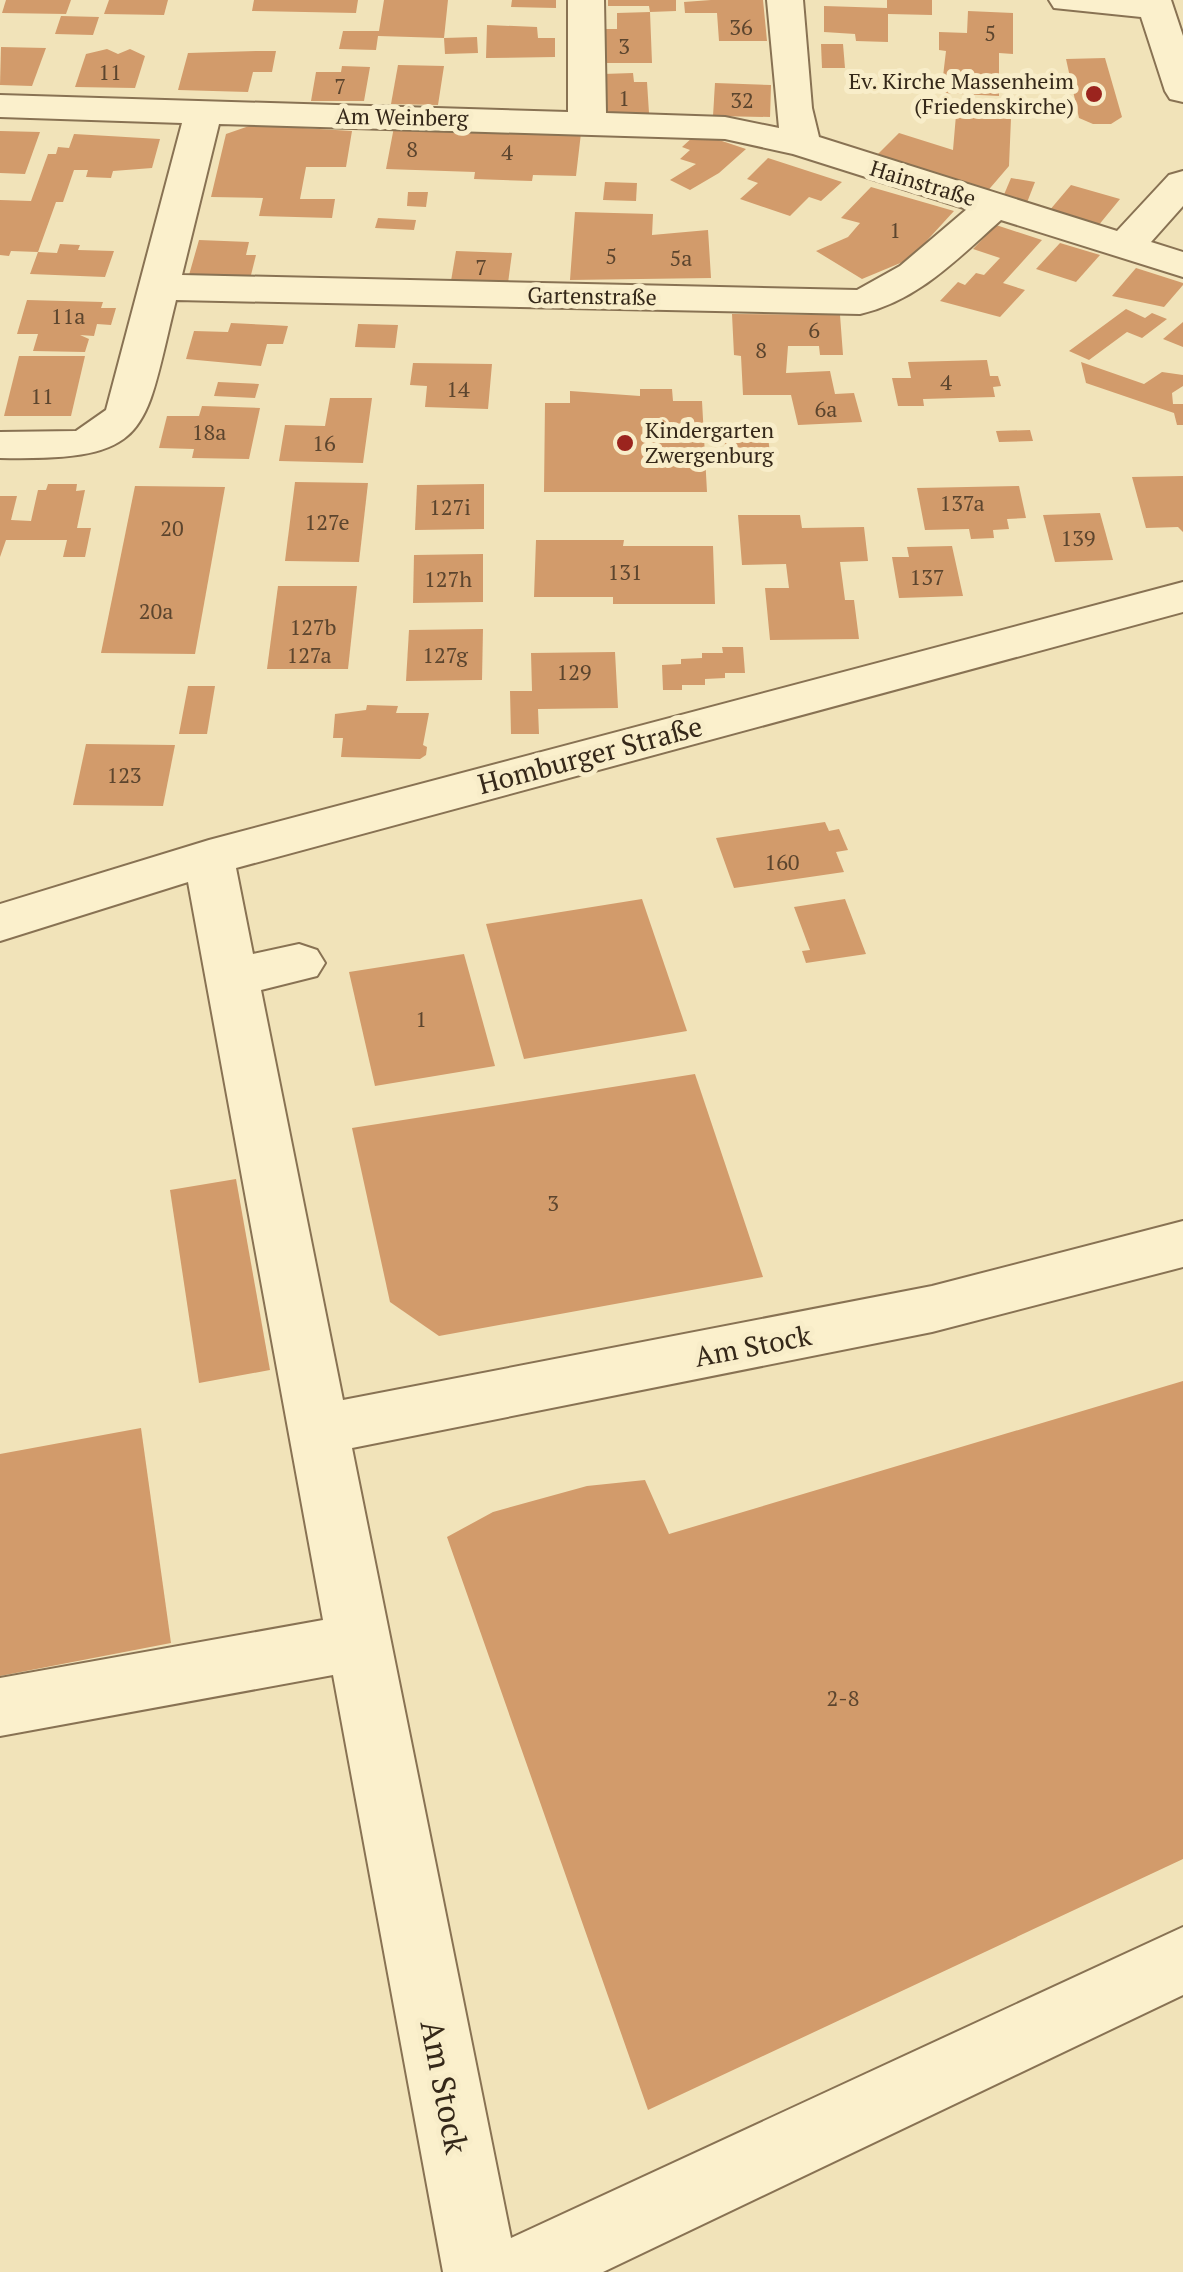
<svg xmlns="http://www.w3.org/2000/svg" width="1183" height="2272" font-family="'PT Serif',serif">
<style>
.building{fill:#d29b6b}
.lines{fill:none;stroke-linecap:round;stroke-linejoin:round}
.minor-casing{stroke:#887253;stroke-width:4}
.minor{fill:#fbf0cc;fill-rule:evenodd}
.poi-dot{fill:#9b241e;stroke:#f8edc9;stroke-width:4}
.labels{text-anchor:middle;stroke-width:10;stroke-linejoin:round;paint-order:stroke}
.number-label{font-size:22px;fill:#5c452e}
.far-poi-label{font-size:22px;fill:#352819;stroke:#f8edc9;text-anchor:end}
.far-street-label{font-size:22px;fill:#352819;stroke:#f8edc9}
.street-label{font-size:28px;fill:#352819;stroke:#f8edc9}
.near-street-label{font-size:32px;fill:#352819;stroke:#f8edc9}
</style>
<rect width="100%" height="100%" fill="#f1e3b9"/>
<g class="building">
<path d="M6 0H71L66 14 2 13Z"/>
<path d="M109 0H168L164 15 104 14Z"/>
<path d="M254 0H358L356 13 252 11Z"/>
<path d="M384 0H448L444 38 477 37 478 53 445 54 444 38 378 36 376 50 339 49 343 31H379Z"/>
<path d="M512 0H556V8L511 7Z"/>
<path d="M608 0H676V11L650 12 649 6H608Z"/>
<path d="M711 0H763L767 41H719L717 13H685L684 2Z"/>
<path d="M887 0H932V15L888 14V42L856 41 855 34 824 32V6L887 8Z"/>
<path d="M968 11 1013 13V54L999 53V96L941 93 946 51 939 50V32L967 33Z"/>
<path d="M650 12 652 63H596V29H617V13Z"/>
<path d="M61 16 99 17 93 35 55 34Z"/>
<path d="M487 25 537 27 538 38H555V57L486 58Z"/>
<path d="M821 44H843L845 68H822Z"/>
<path d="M1 47 46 48 32 86 0 85Z"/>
<path d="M107 49 118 54 130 49 145 56 135 88 75 87 86 54Z"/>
<path d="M258 51H276L272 72H253L248 92 178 90 188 53Z"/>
<path d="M1105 58 1122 117 1111 124H1093L1079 118 1066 59Z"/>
<path d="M398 65 444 66 438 105 391 104Z"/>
<path d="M342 66 370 67 364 101H311L316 72H341Z"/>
<path d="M633 73 634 82H647L649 113H600L603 74Z"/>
<path d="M715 83 771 85 770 117 713 116Z"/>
<path d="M956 115 1011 118 1009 166 985 194 873 159 899 133 953 150Z"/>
<path d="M252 125 352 131 346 167H306L300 199H335L332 218 259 216 263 198 211 197 226 134Z"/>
<path d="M394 127 581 133 576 176 533 175 532 181 474 179 475 172 386 169Z"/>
<path d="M0 131 40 132 25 174 0 173Z"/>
<path d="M74 134 160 139 152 168 113 171 111 178 86 177 88 170H74L63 202H56L38 252 11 251 9 256 0 255V200L31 201 48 154H56L58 147 69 148Z"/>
<path d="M707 136 746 149 719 173 690 190 670 180 696 164 680 159 690 150 682 147 693 137 703 140Z"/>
<path d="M768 158 842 182 821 201 809 197 790 216 740 199 758 183 747 179Z"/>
<path d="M1011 178 1035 182 1026 205 1003 197Z"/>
<path d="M605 182 637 183 636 201 603 200Z"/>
<path d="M1071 185 1120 199 1098 226 1049 211Z"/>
<path d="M871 187 954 211 910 259 862 279 816 251 848 237 860 223 841 218Z"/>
<path d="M408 192H428L426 207 407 206Z"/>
<path d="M575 212 653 214 652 235 708 230 711 278 570 280Z"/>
<path d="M378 218 416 220 414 230 375 228Z"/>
<path d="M996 225 1042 240 1003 283 1025 290 1000 317 940 301 958 282 965 285 976 273 984 275 1000 258 973 249Z"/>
<path d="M199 240 249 242 246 255H256L251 275H189Z"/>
<path d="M1060 243 1100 255 1076 282 1036 269Z"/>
<path d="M60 244 80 245 78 250 114 251 105 277 30 274 38 252 57 253Z"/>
<path d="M456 251 512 253 508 283 451 281Z"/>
<path d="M1136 268 1183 283V285L1164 307 1112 296Z"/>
<path d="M27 300 103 302 101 308H116L111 325 97 324 94 336 80 335 89 339 85 352 33 351 38 334H17Z"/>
<path d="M1126 309 1145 318 1152 313 1167 319 1142 338 1127 332 1089 360 1069 351Z"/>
<path d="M732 314 840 315 843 355H820L819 346H788L786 373 830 371 835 394 854 393 862 422 798 425 791 395H743L741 356 734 355Z"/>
<path d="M1183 322V347L1163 339Z"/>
<path d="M231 323 271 325 288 326 283 344H267L261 366 186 359 194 331 228 332Z"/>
<path d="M358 324 398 325 395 348 355 347Z"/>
<path d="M19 356H85L71 416H4Z"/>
<path d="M987 360 990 376H998L1001 386 993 387 995 397 923 399 924 406H898L892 378H911L908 362Z"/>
<path d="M1081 362 1144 384 1162 372 1183 375V386L1172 393 1173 404H1183V425H1177L1174 413 1086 383Z"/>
<path d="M413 363 492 364 488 409 425 407 427 386 410 385Z"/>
<path d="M218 382 259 384 255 398 214 396Z"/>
<path d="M640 389H672L673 401H702L707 492H544L545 403H570V391L640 396Z"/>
<path d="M330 398H372L363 463 279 461 285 425 325 426Z"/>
<path d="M202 406 260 408 249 459 192 458 194 449 159 448 167 416H199Z"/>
<path d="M723 427H767L770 454 726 455Z"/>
<path d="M1030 430 1033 441 999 442 996 431Z"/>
<path d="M1183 476V532L1178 527 1146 528 1132 477Z"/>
<path d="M295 482 368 483 359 562 285 561Z"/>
<path d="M48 484H77L76 491 85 490 77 528H91L85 557H63L67 540H6L0 557V496H17L11 520 31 521 38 490H46Z"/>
<path d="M484 484V529L415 530 417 485Z"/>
<path d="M135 486 225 487 195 654 101 653Z"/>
<path d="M1019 486 1026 518 1007 519 1009 529 993 530 994 538 971 539 969 529 925 530 917 488Z"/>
<path d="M1100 513 1113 560 1055 562 1043 515Z"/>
<path d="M738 515H800L802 528 864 527 868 561 840 562 845 600H854L859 639 770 640 765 588H789L786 564 742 565Z"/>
<path d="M536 540H624L623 546H713L715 604H613V597H534Z"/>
<path d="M952 546 963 596 899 598 892 557H909L907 547Z"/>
<path d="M483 554V602L413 603 414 555Z"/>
<path d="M278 586H357L348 669H267Z"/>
<path d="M483 629 482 680 406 681 409 630Z"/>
<path d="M722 647H743L745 673H725V678L705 679V685H682V690H663L662 665 681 664V659L702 658V653H723Z"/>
<path d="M615 652 618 708 538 709 539 734H511L510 691H532L531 653Z"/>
<path d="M188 686H215L207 734H179Z"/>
<path d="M367 705 398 706 396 713H429L423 745 427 747 426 755 420 759 341 757 343 738H333L335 714 366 710Z"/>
<path d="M86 744 175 745 163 806 73 805Z"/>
<path d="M825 822 829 831 839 829 848 850 836 852 844 872 734 888 716 838Z"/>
<path d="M642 899 687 1031 524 1059 486 924Z"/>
<path d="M845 899 866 954 806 963 802 951 810 950 794 907Z"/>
<path d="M464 954 495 1066 375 1086 349 972Z"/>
<path d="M695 1074 763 1277 439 1336 390 1302 352 1128Z"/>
<path d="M236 1179 270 1370 199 1383 170 1190Z"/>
<path d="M1183 1381V1859L648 2110 447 1537 493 1512 587 1486 645 1480 669 1534Z"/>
<path d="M141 1428 171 1643 0 1676V1454Z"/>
</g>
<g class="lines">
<g class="minor-casing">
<g id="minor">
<path d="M568 0H604L606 113 725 117 779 128 767 0H803L812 108 819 137 1117 231 1169 175 1183 171V206L1151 242 1183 252V277L1001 220C957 259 919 300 860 314L176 300C143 434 153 461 0 458V432L76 431 106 410 182 123 0 117V95L568 112ZM219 124 725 139 793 154 967 209 900 266 857 290 182 275Z"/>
<path d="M1049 0H1171L1183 36V102L1170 99 1165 91 1141 17 1054 8Z"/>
<path d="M1183 582V612L236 868 253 954 299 944 317 950 325 963 317 976 261 990 343 1400 932 1286 1183 1221V1267L932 1332 352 1448 511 2238 1183 1927V1995L603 2272H443L333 1675 0 1736V1678L323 1620 188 882 0 941V904L209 840Z"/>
</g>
</g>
<use href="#minor" class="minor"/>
</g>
<g class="poi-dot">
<circle cx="1094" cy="94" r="10"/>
<circle cx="625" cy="443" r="10"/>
</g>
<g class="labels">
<g class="number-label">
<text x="741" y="35">36</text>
<text x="990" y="41">5</text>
<text x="624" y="54">3</text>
<text x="110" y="80">11</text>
<text x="340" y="94">7</text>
<text x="624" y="106">1</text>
<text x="742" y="108">32</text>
<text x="412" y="157">8</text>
<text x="507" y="160">4</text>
<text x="895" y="238">1</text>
<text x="611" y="264">5</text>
<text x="681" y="266">5a</text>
<text x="481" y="275">7</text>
<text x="68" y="324">11a</text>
<text x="814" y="338">6</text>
<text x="761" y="358">8</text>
<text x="946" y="390">4</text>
<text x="458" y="397">14</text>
<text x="42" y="404">11</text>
<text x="826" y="417">6a</text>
<text x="209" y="440">18a</text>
<text x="324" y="451">16</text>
<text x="962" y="511">137a</text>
<text x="450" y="515">127i</text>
<text x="327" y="530">127e</text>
<text x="172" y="536">20</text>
<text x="1078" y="546">139</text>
<text x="625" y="580">131</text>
<text x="927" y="585">137</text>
<text x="448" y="587">127h</text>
<text x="156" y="619">20a</text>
<text x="313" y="635">127b</text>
<text x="309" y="663">127a</text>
<text x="445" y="663">127g</text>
<text x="574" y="680">129</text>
<text x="124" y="783">123</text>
<text x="782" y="870">160</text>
<text x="421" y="1027">1</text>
<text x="553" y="1211">3</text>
<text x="843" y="1706">2-8</text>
</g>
<g class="far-poi-label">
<text x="1074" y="89">Ev. Kirche Massenheim<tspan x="1074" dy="25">(Friedenskirche)</tspan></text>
<text x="645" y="438" text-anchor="start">Kindergarten<tspan x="645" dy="25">Zwergenburg</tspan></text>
</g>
<g class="far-street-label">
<text transform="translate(402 117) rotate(1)" y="8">Am Weinberg</text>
<text transform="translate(923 183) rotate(17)" y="8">Hainstraße</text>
<text transform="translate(592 296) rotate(1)" y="8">Gartenstraße</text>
</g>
<g class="street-label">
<text transform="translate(590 755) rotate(-15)" y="10">Homburger Straße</text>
<text transform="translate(753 1346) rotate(-11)" y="10">Am Stock</text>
</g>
<g class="near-street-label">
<text transform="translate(444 2087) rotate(79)" y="11">Am Stock</text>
</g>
</g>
</svg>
